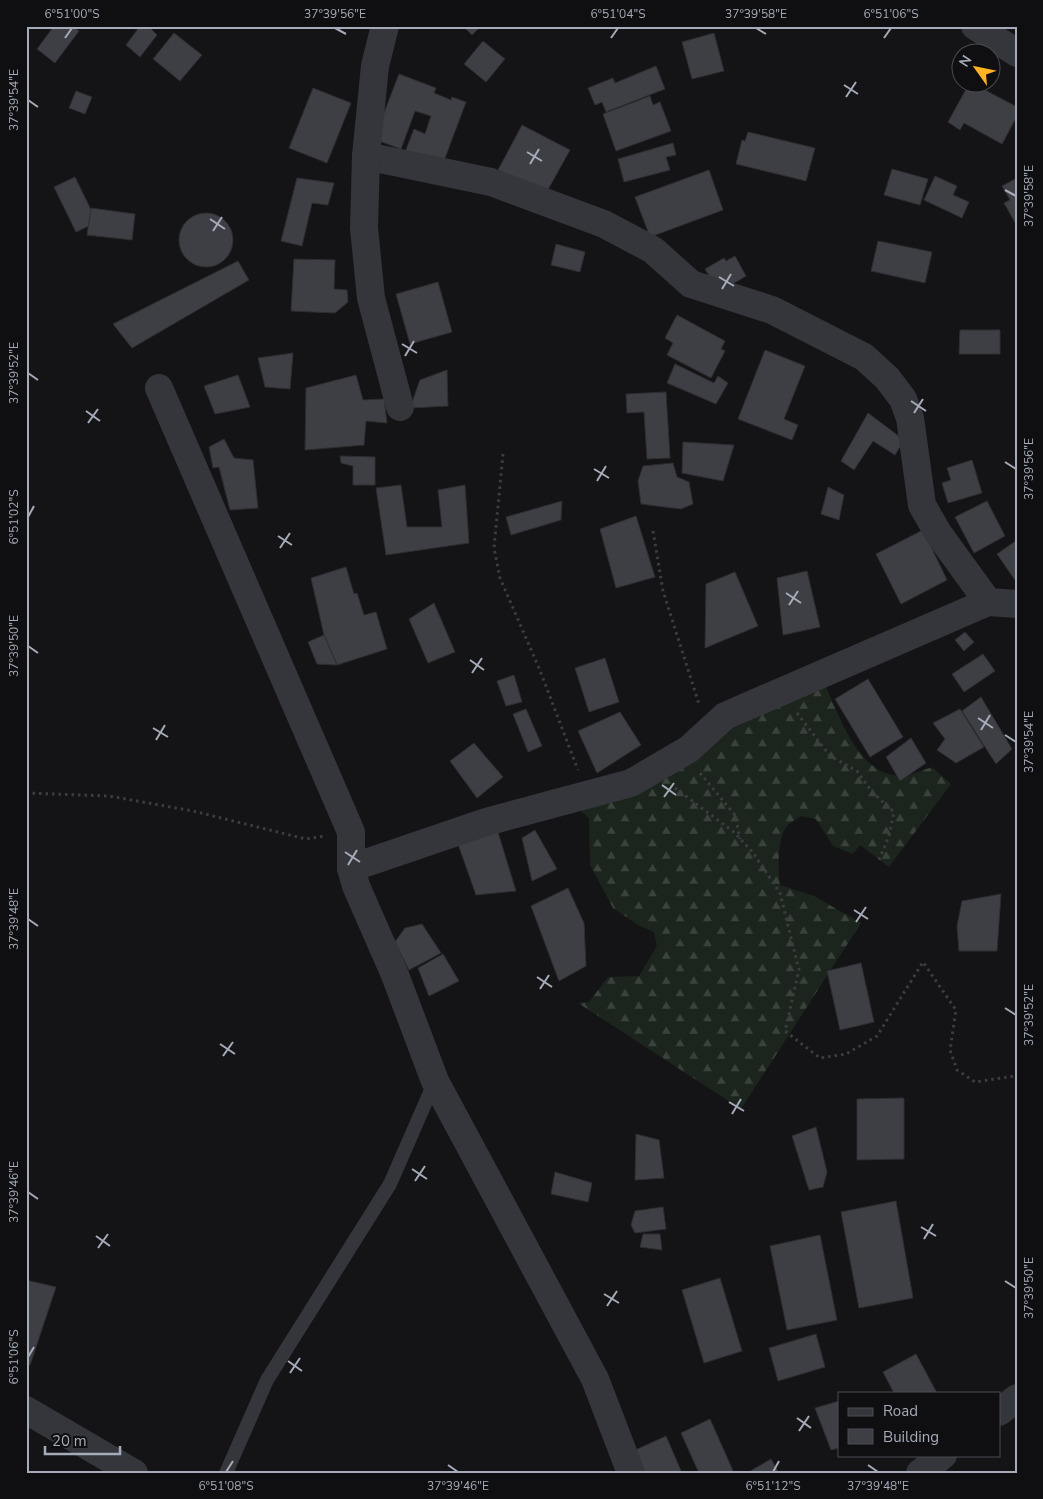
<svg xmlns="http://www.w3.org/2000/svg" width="1043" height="1499" font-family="'Nunito Sans',sans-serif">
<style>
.forest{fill:url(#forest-firs)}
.building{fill:#3e3f44;stroke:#2e2e32}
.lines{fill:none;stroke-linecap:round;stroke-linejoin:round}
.path{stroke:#3b3d43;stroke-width:3;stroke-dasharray:2.5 4;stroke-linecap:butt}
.service{stroke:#35363c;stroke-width:14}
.minor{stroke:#35363c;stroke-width:28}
.ticks{fill:none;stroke:#a5abb8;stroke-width:2}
.neatline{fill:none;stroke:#a5abb8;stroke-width:2}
.ticks-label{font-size:12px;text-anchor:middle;fill:#a5abb8}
</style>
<defs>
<pattern id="forest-firs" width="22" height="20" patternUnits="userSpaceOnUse" patternTransform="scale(1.25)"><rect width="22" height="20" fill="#1c251d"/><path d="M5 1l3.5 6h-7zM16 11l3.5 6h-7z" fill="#3a423c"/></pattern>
</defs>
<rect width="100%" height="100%" fill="#141416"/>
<path class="forest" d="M822 679C839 712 855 773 899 776 908 777 923 770 932 767L951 784 889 867 860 845 853 854 833 846 816 819 801 816C797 819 791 822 787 826 777 837 778 871 780 885L814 896 861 923 741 1109 578 1003 589 1002 608 977 639 976 657 946 654 932 638 925 613 908 590 865 589 818 566 799 692 746Z"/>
<g class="building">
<path d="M54 26H72L79 31 55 63 37 49Z"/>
<path d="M140 26H148L157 35 140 57 126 45Z"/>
<path d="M463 26H481L472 35Z"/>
<path d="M174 33 202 55 180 81 153 59Z"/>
<path d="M714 33 724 71 692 79 682 42Z"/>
<path d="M483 41 505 59 486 82 464 64Z"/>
<path d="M656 66 665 89 606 112 602 102 595 105 588 88 613 78 615 83Z"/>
<path d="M399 74 436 88 434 93 451 100 452 97 466 102 442 166 405 152 414 129 425 134 431 116 415 111 401 149 374 139Z"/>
<path d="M970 82 1017 107V116L1002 144 964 123 960 130 948 122Z"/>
<path d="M313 88 351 103 327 163 289 148Z"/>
<path d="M76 91 92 97 85 114 69 108Z"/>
<path d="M650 96 653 105 660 102 671 131 616 151 603 114Z"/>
<path d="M522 125 570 150 545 195 498 170Z"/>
<path d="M748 132 815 148 806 181 736 164 742 140 745 141Z"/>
<path d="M673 143 676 155 666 157 670 170 624 182 618 159Z"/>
<path d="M892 169 928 179 920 205 884 195Z"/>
<path d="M709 170 723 210 650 237 635 197Z"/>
<path d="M935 176 957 186 953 195 969 202 962 218 924 200Z"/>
<path d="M75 177 97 222 76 232 54 187Z"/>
<path d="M297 178 334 183 328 205 312 203 302 246 281 241Z"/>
<path d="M1017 178V226L1004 203 1010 200 1002 186Z"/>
<path d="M91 208 135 214 132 240 87 235Z"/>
<circle cx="206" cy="240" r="27"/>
<path d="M878 241 932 252 925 283 871 271Z"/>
<path d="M556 244 585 252 580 272 551 265Z"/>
<path d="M735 256 746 276 719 292 705 269 724 258 726 261Z"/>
<path d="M294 259 335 260 334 289 347 290 348 302 335 313 291 311Z"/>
<path d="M238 261 249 280 132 348 113 324Z"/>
<path d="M438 282 452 332 410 344 396 294Z"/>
<path d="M677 315 725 341 721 349 725 351 711 378 667 355 673 343 665 338Z"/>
<path d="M960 330H1000V354H959Z"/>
<path d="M765 350 805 366 784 419 798 425 792 440 738 419Z"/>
<path d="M293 353 290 389 265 387 258 358Z"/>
<path d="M675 364 714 383 718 376 728 383 716 404 667 383Z"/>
<path d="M447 370 448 406 410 408 420 380Z"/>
<path d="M238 375 250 407 215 414 204 386Z"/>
<path d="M356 375 363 400 384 399 387 423 366 421 364 445 305 450 306 388Z"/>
<path d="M666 392 670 458 647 459 644 412 627 413 626 394Z"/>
<path d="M868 413 904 440 895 455 873 441 854 470 841 461Z"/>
<path d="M224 439 234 458 253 460 258 508 230 510 219 467 213 468 209 447Z"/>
<path d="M683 442 734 445 723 481 682 473Z"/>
<path d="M340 456 375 457V485H353V466L341 463Z"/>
<path d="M972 460 982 493 948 503 942 483 951 480 947 468Z"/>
<path d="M673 463 677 477 689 482 693 504 681 509 641 504 638 481 643 466Z"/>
<path d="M401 485 407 527H442L438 490 465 485 469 543 386 555 376 488Z"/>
<path d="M828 487 844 495 839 520 821 514Z"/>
<path d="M562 501 561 520 511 535 506 517Z"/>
<path d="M987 501 1005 536 974 553 955 517Z"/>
<path d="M636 516 655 577 616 588 600 529Z"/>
<path d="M923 530 947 580 901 604 876 554Z"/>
<path d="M1017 540V583L997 554Z"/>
<path d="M346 567 354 594 357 593 364 615 376 612 387 649 337 665 324 635 311 578Z"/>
<path d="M807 571 820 627 783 635 777 578Z"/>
<path d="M735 572 758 626 705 648 706 584Z"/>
<path d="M434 603 455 652 428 663 409 619Z"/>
<path d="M965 632 974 642 964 651 955 640Z"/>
<path d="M324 635 337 665 317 664 308 642Z"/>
<path d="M983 654 995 671 964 692 952 674Z"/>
<path d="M605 658 619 702 589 712 575 668Z"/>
<path d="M514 675 522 702 506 706 497 681Z"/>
<path d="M868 679 903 737 870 757 835 699Z"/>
<path d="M981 697 1012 749 996 764 962 711Z"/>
<path d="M526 709 542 746 528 752 513 714Z"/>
<path d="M960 709 984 747 956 763 937 750 945 739 933 723Z"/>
<path d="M620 712 641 745 597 773 578 731Z"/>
<path d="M911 738 926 763 900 781 886 757Z"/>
<path d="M474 743 503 777 477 798 450 761Z"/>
<path d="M497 829 516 891 476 895 458 844Z"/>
<path d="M535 830 557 869 532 881 522 838Z"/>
<path d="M568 888 584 923 586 966 559 981 531 906Z"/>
<path d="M1001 894 997 951H959L957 926 962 901Z"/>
<path d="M422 924 441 953 409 970 395 942 405 928Z"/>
<path d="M443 954 459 981 429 996 418 968Z"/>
<path d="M861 963 874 1022 840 1030 827 971Z"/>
<path d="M904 1098V1159L857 1160V1099Z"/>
<path d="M816 1127 827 1172 823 1187 809 1190 792 1136Z"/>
<path d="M636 1134 659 1140 664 1178 635 1180Z"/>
<path d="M555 1172 592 1183 588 1202 551 1194Z"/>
<path d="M896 1201 913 1298 859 1308 841 1212Z"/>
<path d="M663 1207 666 1229 635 1233 631 1225 635 1211Z"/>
<path d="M643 1234H660L662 1250 640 1247Z"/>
<path d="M820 1235 837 1320 787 1330 770 1246Z"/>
<path d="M720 1278 742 1351 704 1363 682 1290Z"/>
<path d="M26 1280 56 1287 30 1365 26 1364Z"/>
<path d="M816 1334 825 1367 778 1381 769 1348Z"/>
<path d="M916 1354 937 1393H894L883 1372Z"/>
<path d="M839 1401V1448L831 1450 815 1408Z"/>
<path d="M710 1419 734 1473H699L681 1433Z"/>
<path d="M666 1436 682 1473H640L631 1452Z"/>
<path d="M771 1459 779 1473H747Z"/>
</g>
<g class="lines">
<g class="path">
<path d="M503 454 494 548 500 578 539 668 578 770"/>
<path d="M653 531 663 591 699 704"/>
<path d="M797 713 830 756 857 771 873 793 894 812 889 836 879 860"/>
<path d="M700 773 735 815 740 839"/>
<path d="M675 788 735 833 754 854 780 893 799 970 785 1031 820 1058 846 1054 877 1036 923 962 956 1010 950 1050 957 1070 975 1082 1015 1076 1017 1080"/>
<path d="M26 793 109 796 193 811 306 839 325 836"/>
</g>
<path class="service" d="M226 1473 267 1380 390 1184 435 1081"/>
<g class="minor">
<path d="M385 26 375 66 366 156 491 182 604 224 653 250 691 284 772 310 864 357 887 378 903 399 910 418 922 505 938 533 988 602 1017 604"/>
<path d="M975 26 1017 53"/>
<path d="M366 156 364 228 371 298 400 407"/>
<path d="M159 388 351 832V868L356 886 395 975 435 1081 595 1379 631 1473"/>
<path d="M351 868 486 822 631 783 689 749 725 716 988 602"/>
<path d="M26 1410 134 1473"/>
<path d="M999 1412 1017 1398"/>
<path d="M920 1473 943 1455"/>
</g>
</g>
<path class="ticks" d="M335 28 346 34M756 28 766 34M65 38 72 28M611 38 618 28M884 38 891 28M844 85 858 94M846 97 856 82M28 100 38 107M527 152 542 161M530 164 539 149M1005 190 1016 196M210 219 225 229M213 231 222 217M719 277 734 286M722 289 731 274M402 344 417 353M405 356 414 341M28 373 38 380M911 401 926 411M86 411 100 421M914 413 923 399M88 423 98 409M1005 462 1016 469M594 469 609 478M597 481 606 466M28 517 34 506M278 536 292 545M280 548 290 533M786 593 801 603M789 605 798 591M28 646 38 653M470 660 484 670M472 673 482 658M978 718 993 728M153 728 168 737M981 730 990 715M1005 735 1016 742M156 740 165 725M662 785 676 795M664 797 674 783M345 852 360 862M348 865 357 850M854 910 868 919M28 919 38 926M856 922 866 907M537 977 552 987M540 989 549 975M1005 1008 1016 1015M220 1044 235 1054M223 1056 233 1042M729 1102 744 1111M732 1114 741 1099M412 1169 427 1179M415 1181 425 1166M28 1192 38 1199M921 1227 936 1236M96 1236 110 1246M924 1239 933 1224M98 1248 108 1234M1005 1281 1016 1288M604 1294 619 1303M607 1306 617 1291M28 1357 34 1347M288 1361 302 1371M290 1373 300 1358M797 1418 811 1428M799 1431 809 1416M448 1465 458 1472M868 1465 878 1472M226 1472 233 1461M773 1472 779 1461"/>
<rect width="1043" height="1499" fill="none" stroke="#0f0f11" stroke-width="55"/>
<rect x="838" y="1392" width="162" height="65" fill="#0f0f11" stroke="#4b4d54"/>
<rect x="848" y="1408" width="25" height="8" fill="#35363c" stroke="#4b4d54"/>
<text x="883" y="1416" font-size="15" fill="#a5abb8">Road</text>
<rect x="848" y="1429" width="25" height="15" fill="#3e3f44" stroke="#4b4d54"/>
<text x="883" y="1442" font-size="15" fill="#a5abb8">Building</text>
<g transform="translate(976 68) rotate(303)"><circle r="24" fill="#0f0f11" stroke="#4b4d54"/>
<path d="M0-4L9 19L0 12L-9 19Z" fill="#ffb323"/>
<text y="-8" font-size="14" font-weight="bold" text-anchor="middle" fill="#a5abb8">N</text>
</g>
<path d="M45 1446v8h75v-8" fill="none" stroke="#a5abb8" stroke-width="2.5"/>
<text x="52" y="1446" font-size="15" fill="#a5abb8" stroke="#0f0f11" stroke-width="4" paint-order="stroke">20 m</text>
<rect x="28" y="28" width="988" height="1444" class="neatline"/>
<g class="ticks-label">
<text x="72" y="18">6°51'00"S</text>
<text x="335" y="18">37°39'56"E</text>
<text x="618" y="18">6°51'04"S</text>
<text x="756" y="18">37°39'58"E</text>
<text x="891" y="18">6°51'06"S</text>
<text transform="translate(14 100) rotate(-90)" y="4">37°39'54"E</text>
<text transform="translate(1029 196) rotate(-90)" y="4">37°39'58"E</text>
<text transform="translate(14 373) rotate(-90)" y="4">37°39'52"E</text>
<text transform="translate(1029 469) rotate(-90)" y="4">37°39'56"E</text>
<text transform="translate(14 517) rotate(-90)" y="4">6°51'02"S</text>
<text transform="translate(14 646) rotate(-90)" y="4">37°39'50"E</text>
<text transform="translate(1029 742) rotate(-90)" y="4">37°39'54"E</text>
<text transform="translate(14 919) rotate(-90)" y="4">37°39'48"E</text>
<text transform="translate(1029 1015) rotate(-90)" y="4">37°39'52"E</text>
<text transform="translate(14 1192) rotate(-90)" y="4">37°39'46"E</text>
<text transform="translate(1029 1288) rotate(-90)" y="4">37°39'50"E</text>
<text transform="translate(14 1357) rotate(-90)" y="4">6°51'06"S</text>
<text x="226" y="1490">6°51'08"S</text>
<text x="458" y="1490">37°39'46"E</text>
<text x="773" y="1490">6°51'12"S</text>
<text x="878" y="1490">37°39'48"E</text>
</g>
</svg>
